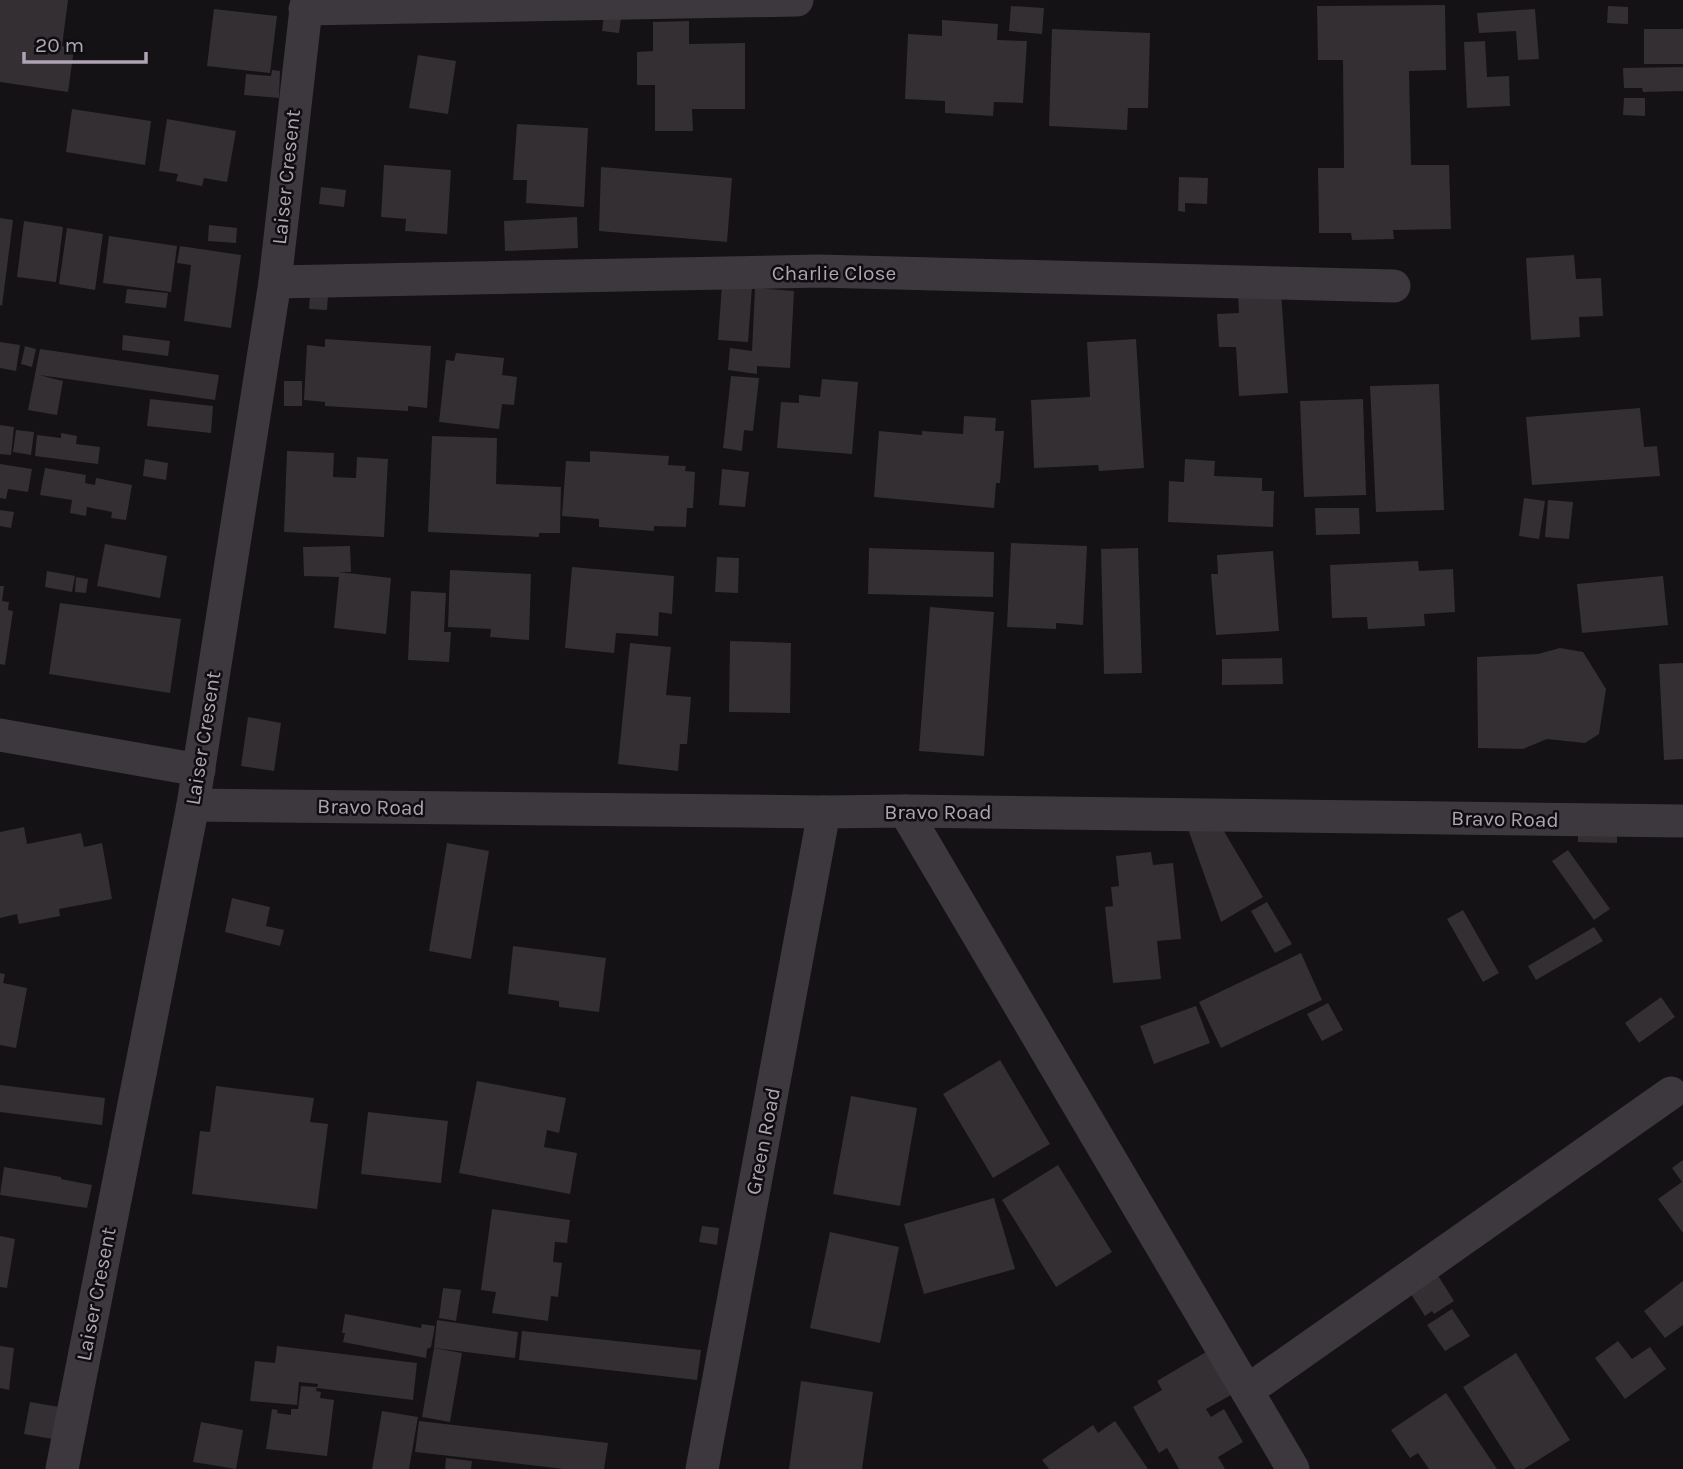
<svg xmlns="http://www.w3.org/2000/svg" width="1683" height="1469" font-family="Karla,sans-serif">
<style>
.building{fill:#332f33}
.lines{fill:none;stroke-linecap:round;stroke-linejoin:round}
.minor{stroke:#3c383e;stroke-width:33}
.labels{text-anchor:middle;stroke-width:5;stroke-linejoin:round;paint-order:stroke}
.street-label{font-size:21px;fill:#aea4b4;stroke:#0f0d0f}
</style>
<rect width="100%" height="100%" fill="#141214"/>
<g class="building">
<path d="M0 0H68L62 46 74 49 68 92 0 82Z"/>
<path d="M1445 5 1446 70 1409 71 1411 165H1449L1451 229 1393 230 1394 239 1352 240 1351 233H1319L1318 168H1344L1343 60H1318L1317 6Z"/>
<path d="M1011 6 1044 8 1042 34 1009 31Z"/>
<path d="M1608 6 1628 7V24L1607 23Z"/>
<path d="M214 9 277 16 270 73 207 66Z"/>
<path d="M1535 9 1539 59 1518 60 1516 31 1479 33 1477 13Z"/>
<path d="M604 15 621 17 619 33 602 31Z"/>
<path d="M942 20 998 24 997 40 1027 41 1023 103 994 102 993 116 945 113V101L905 99 908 34 942 36Z"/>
<path d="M689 21V44L745 43V109H692L693 131H655V85H637V52L653 51V22Z"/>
<path d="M1052 29 1150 33 1148 108H1128L1127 130 1049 126Z"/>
<rect x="1644" y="29" width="39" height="35"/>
<path d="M1485 41 1487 77 1509 76 1510 106 1467 108 1464 42Z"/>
<path d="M418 55 456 61 448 114 409 108Z"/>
<path d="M1683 67V91L1643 92 1642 88H1624L1623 68Z"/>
<path d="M272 70 280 71 279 98 244 95 246 74 271 76Z"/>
<path d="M1624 98H1645V116L1623 115Z"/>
<path d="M72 109 151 121 145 165 66 152Z"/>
<path d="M167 119 236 131 227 182 204 178 202 186 176 181 178 174 159 171Z"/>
<path d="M517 124 588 128 584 207 526 203 527 180H513Z"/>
<path d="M384 165 451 170 447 234 405 231 406 219 381 217Z"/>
<path d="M601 167 732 178 727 242 599 231Z"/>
<path d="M1179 177 1208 178 1207 204 1185 203V212L1178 211Z"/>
<path d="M321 187 346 190 344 207 319 204Z"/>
<path d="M577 217 578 248 505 251 504 221Z"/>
<path d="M0 218 13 220 2 306 0 305Z"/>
<path d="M24 221 63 227 56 282 17 277Z"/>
<path d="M209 225 237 228 236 243 208 241Z"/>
<path d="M67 228 103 234 95 290 59 284Z"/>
<path d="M109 236 177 246 171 292 103 283Z"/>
<path d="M180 246 241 255 231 328 184 321 191 265 177 263Z"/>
<path d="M1574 255 1576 279 1601 278 1603 316 1579 317 1580 337 1531 340 1526 258Z"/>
<path d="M722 285 752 287 748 342 718 340Z"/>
<path d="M755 288 794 291 790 368 757 366V374L728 370 730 348 752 351Z"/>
<path d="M127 289 168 293 166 308 125 303Z"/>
<path d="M1281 292 1288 393 1239 396 1236 347H1219L1217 314 1239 313 1238 294Z"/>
<path d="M310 294 328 295 327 310 309 309Z"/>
<path d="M123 335 170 341 168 356 122 350Z"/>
<path d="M325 339 431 346 427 408 408 406V411L325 406V402L304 400 307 345 325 347Z"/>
<path d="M1136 339 1144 468 1099 471 1098 465 1034 468 1031 400 1090 397 1087 342Z"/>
<path d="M0 342 20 345 16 371 0 368Z"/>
<path d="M25 346 36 349 32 367 21 364Z"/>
<path d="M40 349 219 375 215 400 39 375 63 381 57 415 28 410Z"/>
<path d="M456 353 504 358 502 375 517 377 514 405 502 404 499 429 439 422 446 360 454 361Z"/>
<path d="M731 376 759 378 753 431 744 430 742 451 723 448Z"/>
<path d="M822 379 858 382 852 454 777 448 781 402 799 403V395L820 397Z"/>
<rect x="284" y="381" width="18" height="25"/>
<path d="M1439 384 1444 510 1376 512 1370 386Z"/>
<path d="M150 399 213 406 211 433 147 426Z"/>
<path d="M1363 399 1366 495 1304 497 1300 401Z"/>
<path d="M1640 408 1644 447 1657 446 1660 476 1532 485 1526 417Z"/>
<path d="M964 416 996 418 995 431H1004L1000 483H996L994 508 874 497 879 431 922 435V431L963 434Z"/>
<path d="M0 425 14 427 11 455 0 454Z"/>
<path d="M16 430 34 432 31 455 13 452Z"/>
<path d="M61 433 77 436 76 444 100 447 98 464 35 456 37 435 61 438Z"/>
<path d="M432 436 497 438 496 484 561 487 560 533H539V537L428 532Z"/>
<path d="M287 451 334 453 333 477 356 478 357 457 388 459 384 537 284 532Z"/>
<path d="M590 451 669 456 668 465 686 466 685 471 695 472 693 508H687L686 527 654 526V531L599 527V519L562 516 566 461 590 462Z"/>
<path d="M145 459 168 463 166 480 143 476Z"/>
<path d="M1185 459 1215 461 1214 476 1262 478V491H1274L1273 527 1168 522 1169 481 1184 482Z"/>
<path d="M0 464 32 469 28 492 8 489 6 499 0 498Z"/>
<path d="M45 468 86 475 85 483 95 485 96 478 132 485 126 520 111 518 112 512 87 507 86 516 70 513 72 500 40 495Z"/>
<path d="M722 469 749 472 745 507 719 505Z"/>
<path d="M1524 498 1545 501 1539 539 1519 536Z"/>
<path d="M1548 500 1573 502 1569 539 1545 537Z"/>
<path d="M1315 508H1359L1360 534 1316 535Z"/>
<path d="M0 510 14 512 11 528 0 526Z"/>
<path d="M1011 543 1087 546 1083 625 1056 623V629L1007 627Z"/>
<path d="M105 544 167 556 160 598 97 586Z"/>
<path d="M350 546 351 572H338L391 578 386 634 334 628 339 577 304 576 303 547Z"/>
<path d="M869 548 994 552 993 597 868 594Z"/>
<path d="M1138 548 1142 673 1104 674 1101 549Z"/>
<path d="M1273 551 1279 631 1216 635 1211 574H1218L1217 555Z"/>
<path d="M717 557 739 558 738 593 715 592Z"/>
<path d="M1418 561 1419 571 1453 569 1455 612 1424 614 1425 626 1368 629 1367 617 1332 618 1330 565Z"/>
<path d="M572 567 674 576 672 614 659 612 658 636 616 633 614 653 565 648Z"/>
<path d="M450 570 531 574 529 640 490 637 491 629 448 627Z"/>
<path d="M47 571 75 576 72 592 45 587Z"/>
<path d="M1663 576 1668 625 1582 633 1577 584Z"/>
<path d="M76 577 88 579 86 593 75 592Z"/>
<path d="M0 586H4L2 601 9 602 8 610 13 611 5 665 0 664Z"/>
<path d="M411 591 446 593 444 632H451L449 662 408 660Z"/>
<path d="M60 603 181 619 170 693 49 674Z"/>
<path d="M930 607 994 612 984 756 919 751Z"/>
<path d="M730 641 791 643 790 713 729 712Z"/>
<path d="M630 643 671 647 666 695 691 697 687 744H680L678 771 618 764Z"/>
<path d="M1560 648 1583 652 1606 689 1599 734 1585 743 1547 739 1523 749 1478 748 1477 657 1538 654Z"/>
<path d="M1282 658 1283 684 1222 685V659Z"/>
<path d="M1683 663V759L1664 760 1659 664Z"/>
<path d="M248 717 281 723 274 771 241 766Z"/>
<path d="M1578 821 1617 822V843L1578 842Z"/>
<path d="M1219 823 1263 897 1221 922 1187 826Z"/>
<path d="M24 827 27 844 81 833 84 847 102 843 112 899 59 909 60 916 19 924 17 914 0 918V832Z"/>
<path d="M447 843 489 851 471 959 429 951Z"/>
<path d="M1568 850 1610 909 1594 920 1552 861Z"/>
<path d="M1151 852 1153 865 1173 863 1181 939 1157 941 1161 979 1113 983 1105 907 1113 906 1111 887 1119 886 1116 856Z"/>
<path d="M232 898 270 907 266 926 284 930 280 946 225 932Z"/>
<path d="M1267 902 1292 944 1275 953 1251 911Z"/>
<path d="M1463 910 1499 973 1483 982 1447 919Z"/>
<path d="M1594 927 1603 941 1536 980 1528 966Z"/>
<path d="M513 946 606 958 599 1012 559 1007V1001L508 994Z"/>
<path d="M1301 953 1322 1000 1221 1048 1199 1002Z"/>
<path d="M0 973 5 974 3 983 27 988 16 1048 0 1045Z"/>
<path d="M1661 997 1675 1017 1639 1043 1625 1023Z"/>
<path d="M1328 1003 1343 1030 1322 1041 1307 1014Z"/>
<path d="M1196 1006 1210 1043 1154 1064 1140 1026Z"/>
<path d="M1000 1060 1050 1144 993 1178 943 1094Z"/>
<path d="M477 1081 566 1098 559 1133 547 1130 544 1147 577 1153 570 1194 459 1173Z"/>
<path d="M0 1085 105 1098 102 1125 0 1112Z"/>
<path d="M216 1086 314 1098 310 1122 328 1124 317 1209 192 1194 200 1131 210 1132Z"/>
<path d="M851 1096 917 1108 900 1206 833 1194Z"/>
<path d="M368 1112 448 1121 441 1183 361 1174Z"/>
<path d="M1683 1160V1233L1658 1199 1682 1182 1672 1168Z"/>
<path d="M1058 1165 1112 1252 1056 1287 1002 1200Z"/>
<path d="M4 1167 61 1177V1179L92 1185 87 1208 0 1195Z"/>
<path d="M994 1198 1015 1269 924 1294 904 1224Z"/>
<path d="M492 1209 570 1220 567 1243 555 1242 553 1262 562 1263 558 1297 551 1296 548 1321 492 1313 496 1292 481 1290Z"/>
<path d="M702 1226 719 1228 717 1245 699 1242Z"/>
<path d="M830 1232 899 1247 880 1343 810 1328Z"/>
<path d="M0 1236 15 1239 7 1288 0 1287Z"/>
<path d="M1432 1266 1454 1301 1434 1314 1432 1311 1425 1316 1407 1288Z"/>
<path d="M1683 1281V1325L1665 1338 1644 1311Z"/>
<path d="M443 1288 461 1290 456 1321 439 1318Z"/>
<path d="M1452 1309 1470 1336 1445 1351 1427 1325Z"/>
<path d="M345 1314 421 1328 422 1324 435 1326 431 1347 427 1349 426 1358 343 1342 345 1333H342Z"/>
<path d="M437 1320 518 1332 515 1358 434 1348Z"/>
<path d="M522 1331 701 1350 697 1380 519 1360Z"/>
<path d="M1618 1341 1632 1359 1650 1347 1666 1369 1625 1399 1595 1358Z"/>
<path d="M0 1346 14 1348 9 1390 0 1388Z"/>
<path d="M277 1346 417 1363 413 1400 317 1388 318 1384 299 1382 297 1405 250 1401 255 1361 275 1363Z"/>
<path d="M434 1348 462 1353 450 1422 422 1417Z"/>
<path d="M1206 1352 1231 1395 1206 1409 1211 1417 1224 1409 1243 1442 1218 1457 1225 1469H1179L1167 1448 1159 1453 1133 1407 1162 1390 1157 1381Z"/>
<path d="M1516 1353 1570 1440 1524 1469H1515L1463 1387Z"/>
<path d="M801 1381 873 1392 862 1469H789Z"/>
<path d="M301 1386 317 1387 316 1391 321 1392 320 1398 334 1400 327 1456 266 1449 272 1409 278 1410 277 1413 291 1415V1409H298Z"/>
<path d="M1446 1393 1497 1469H1429L1418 1453 1410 1458 1391 1430Z"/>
<path d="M30 1402 59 1407 53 1439 24 1434Z"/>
<path d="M382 1411 418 1417 409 1469H372Z"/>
<path d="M419 1421 608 1443 604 1469H564L415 1452Z"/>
<path d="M1115 1421 1148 1469H1049L1042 1460 1093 1425 1098 1433Z"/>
<path d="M201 1422 243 1430 236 1469 193 1462Z"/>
<path d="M446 1458 472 1461 471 1469H445Z"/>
</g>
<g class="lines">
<g class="minor">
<path d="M305 9 797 0"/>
<path d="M275 282 820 271 1394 286"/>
<path d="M0 735 199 770"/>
<path d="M193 805 824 812 905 811 1683 821"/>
<path d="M905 811 1293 1469"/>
<path d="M1247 1391 1671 1093"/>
<path d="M62 1469 193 805 275 282 307 0"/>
<path d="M702 1469 824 812"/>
</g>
</g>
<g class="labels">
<g class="street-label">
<text transform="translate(286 177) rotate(-84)" y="7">Laiser Cresent</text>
<text x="834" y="280">Charlie Close</text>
<text transform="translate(203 738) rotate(-81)" y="7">Laiser Cresent</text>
<text transform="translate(371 807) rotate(1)" y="7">Bravo Road</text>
<text x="938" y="819">Bravo Road</text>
<text transform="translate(1505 819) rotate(1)" y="7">Bravo Road</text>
<text transform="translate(763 1141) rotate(-79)" y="7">Green Road</text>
<text transform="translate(96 1294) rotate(-79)" y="7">Laiser Cresent</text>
</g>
</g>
<path d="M24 52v10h122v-10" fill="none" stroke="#aea4b4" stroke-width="3.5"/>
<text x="35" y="52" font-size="21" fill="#aea4b4" stroke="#0f0d0f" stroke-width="5" paint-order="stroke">20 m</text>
</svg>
